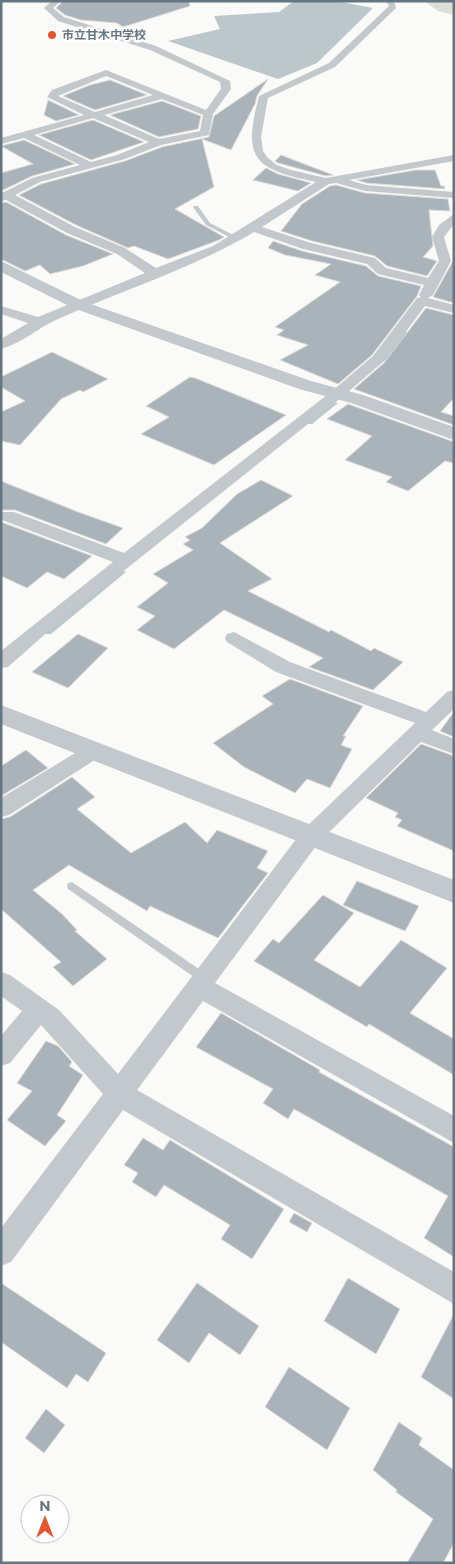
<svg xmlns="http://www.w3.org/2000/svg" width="455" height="1564" font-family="Montserrat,'Noto Sans JP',sans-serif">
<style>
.green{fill:#dadfd7}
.water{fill:#bbc7cb}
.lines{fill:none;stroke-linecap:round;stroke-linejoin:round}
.stream{fill:#bbc7cb;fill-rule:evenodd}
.building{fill:#aab3b9;stroke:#dcdcda}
.service{fill:#c3c8cc;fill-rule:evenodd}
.minor{fill:#c3c8cc;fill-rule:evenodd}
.tertiary{fill:#c3c8cc;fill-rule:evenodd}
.poi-dot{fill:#e4572e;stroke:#fff;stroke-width:2}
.labels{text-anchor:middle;stroke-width:5;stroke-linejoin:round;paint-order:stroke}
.far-poi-label{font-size:12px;font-weight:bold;fill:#657683;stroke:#fff;text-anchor:start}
</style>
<rect width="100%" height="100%" fill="#fafaf8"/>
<path class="green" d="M428 1H454V15L438 11 427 3Z"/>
<path class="water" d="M294 1H336L373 8 317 63 278 79 168 41 220 29 214 16 279 12Z"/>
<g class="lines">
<g class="stream">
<path d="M403 331 408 332C402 342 390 363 378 363V361L390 351Z"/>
<path d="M333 402 338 403 312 424H308V422Z"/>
<path d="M119 570H122L126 572 51 634H45L44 632 45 630Z"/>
</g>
</g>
<g class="building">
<path d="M63 1H189L190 6 123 27 117 23 81 20 65 15 56 8Z"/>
<path d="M268 79 257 96 255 104 231 150 202 139 214 187 175 209 224 237 219 240 168 259 134 246 128 248 76 225 19 195 41 184 125 161 162 147 209 137 214 116Z"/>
<path d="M110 80 147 95 95 110 63 96 90 85Z"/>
<path d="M48 100 79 115 56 121 44 115Z"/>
<path d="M162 101 201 116 198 129 159 137 110 115Z"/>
<path d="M93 120 144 142 91 160 39 135Z"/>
<path d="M24 140 75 164 32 176 1 191V173L33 164 1 146Z"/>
<path d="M281 155 333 175 326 176 278 163 275 161Z"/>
<path d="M266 168 278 174 311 183 298 191 253 180Z"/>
<path d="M416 170H435L441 186H444L445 189 366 183 357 180Z"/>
<path d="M336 185 365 193 448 199 450 211 429 210 433 246 423 257 437 261 427 276 387 266 375 256 312 241 281 231 302 204 330 186Z"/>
<path d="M6 202 66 235 113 254 83 266 50 274 40 265 25 271 1 259V203Z"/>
<path d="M273 241 302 251 366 266 378 276 421 286 417 296 372 355 338 384 280 360 308 345 277 335 284 330 275 327 340 282 315 275 331 264 285 255 268 248Z"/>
<path d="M453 261H454V303L433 297Z"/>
<path d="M426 308 454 315V398L441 412 454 416V425L354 389 384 363Z"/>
<path d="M52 352 108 379 83 392 80 390 61 399 20 445 1 441V412L25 401 1 387V377Z"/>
<path d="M190 377 195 378 286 415 214 465 141 434 169 417 146 406Z"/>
<path d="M348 404 454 442V463L445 461 408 491 386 482 392 477 345 460 372 436 327 419Z"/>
<path d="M261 480 293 496 220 543 272 579 248 591 329 632 331 630 371 651 374 648 403 662 373 690 309 667 323 658 224 610 174 649 137 630 155 616 137 607 168 583 153 574 193 550 183 544 190 540 185 537 202 528 237 494Z"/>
<path d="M1 481 78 512 123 528 106 544 15 510H1Z"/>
<path d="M1 522 92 556 64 579 47 572 27 588 1 576Z"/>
<path d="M78 634 108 648 68 688 32 672Z"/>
<path d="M290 679 363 706 343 736H346L341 745 352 749 330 788 307 779 295 793 244 767 213 743 273 704 262 696Z"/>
<path d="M454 712V737L440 731Z"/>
<path d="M421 744 454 756V851L397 826 402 820 395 817 398 813 366 798Z"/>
<path d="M26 750 48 768 1 796V766Z"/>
<path d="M72 777 95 797 77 809 131 853 185 822 207 843 217 830 268 851 257 868 268 873 218 938 150 906 147 911 69 865 33 890 62 914 77 930 75 931 107 959 73 986 53 967 61 962 1 909V819L10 817Z"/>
<path d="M357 881 419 906 405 931 343 905Z"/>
<path d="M323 895 354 913 314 960 360 987 401 940 447 968 410 1013 454 1039V1075L369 1024 367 1027 254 961 273 939 279 943Z"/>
<path d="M221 1013 320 1070 319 1072 454 1147V1257L424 1238 448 1196 294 1109 288 1119 263 1103 273 1089 196 1047Z"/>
<path d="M46 1041 58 1046 72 1062 69 1066 83 1075 57 1115 66 1121 45 1146 7 1120 32 1091 17 1083Z"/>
<path d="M143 1138 163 1150 170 1140 284 1209 252 1259 221 1239 230 1225 164 1185 156 1197 132 1182 138 1173 124 1165Z"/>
<path d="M294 1213 312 1223 307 1232 289 1222Z"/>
<path d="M348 1278 400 1309 376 1354 324 1321Z"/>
<path d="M1 1283 106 1353 88 1382 76 1374 67 1388 1 1342Z"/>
<path d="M197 1283 259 1326 240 1355 209 1333 189 1363 157 1340Z"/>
<path d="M454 1314V1399L421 1377Z"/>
<path d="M289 1367 350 1408 327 1450 265 1407Z"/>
<path d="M46 1409 65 1425 44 1453 25 1438Z"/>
<path d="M399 1422 422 1438 419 1445 454 1470V1543L443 1563H407L433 1519 396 1492 397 1490 373 1470Z"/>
</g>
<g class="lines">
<g class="service">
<path d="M194 206H198L210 223 237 237V239H233L206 225 193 207Z"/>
<path d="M72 882 209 976 211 979 209 982 205 984 201 982 68 889 67 886 68 883Z"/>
</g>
<g class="minor">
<path d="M52 1H61L53 8 64 17 156 46 230 81 231 89 213 114 209 135 161 145 125 159 40 182 15 195 75 227 125 248 156 268 213 246 316 182C254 169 242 160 259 96L329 63 389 6 386 1H394L396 8 335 67 268 98 261 137 263 151 268 158 277 165 291 170 326 178 454 155V161L349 180 366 185 454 192V198L365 191 336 183 329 184 262 227 311 243 375 258 386 268 428 278 439 261 432 237 439 225 454 214V224L444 237 451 261 433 295 428 298 454 305V313L425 306 383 362 342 397 52 628 8 667 1 668V651L113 562 2 520V512H14L124 553 332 391 373 356 417 298 421 297 419 295 424 285 378 274 367 264 303 249 254 232C194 268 123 290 58 319 39 327 21 344 1 349V339L28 323 1 314V306L38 317 145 273 117 254 67 233 6 200 1 201 2 193 32 178 80 165 24 138 1 144V138L84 115 47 97 52 90 106 70 206 110 221 89 220 82 150 50 58 21 44 8ZM106 76 153 95 95 112 58 96ZM162 99 203 115 200 131 159 139 104 115ZM93 118 149 142 117 155 91 162 34 135Z"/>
<path d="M234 632 290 662 426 712 447 692 454 690V709L432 730 454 739V754L421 742 319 842 215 983 454 1116V1143L203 1001 137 1090 454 1272V1304L123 1110 11 1262 1 1266V1228L103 1094 41 1025 10 1063 1 1066V1036L22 1011 1 996V972L10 975 59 1010 118 1074 303 830 415 723 276 672 227 642 225 638 227 634Z"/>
<path d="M94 744 101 746 104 751 101 756 9 815 1 817V798L87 746Z"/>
</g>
<g class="tertiary">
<path d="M1 261 85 302 311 381 363 395 454 427V440L351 403 299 389 73 308 1 272Z"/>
<path d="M1 705 454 880V903L1 724Z"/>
</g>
</g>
<circle class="poi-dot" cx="52" cy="35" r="5"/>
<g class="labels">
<g class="far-poi-label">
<text x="62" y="39">市立甘木中学校</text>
</g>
</g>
<rect width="455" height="1564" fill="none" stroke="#657683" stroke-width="5"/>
<g transform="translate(45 1519)"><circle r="24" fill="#ffffff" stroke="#c1c8cd"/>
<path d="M0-4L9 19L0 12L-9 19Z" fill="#e4572e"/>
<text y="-8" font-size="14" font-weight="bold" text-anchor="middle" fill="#657683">N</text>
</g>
</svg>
